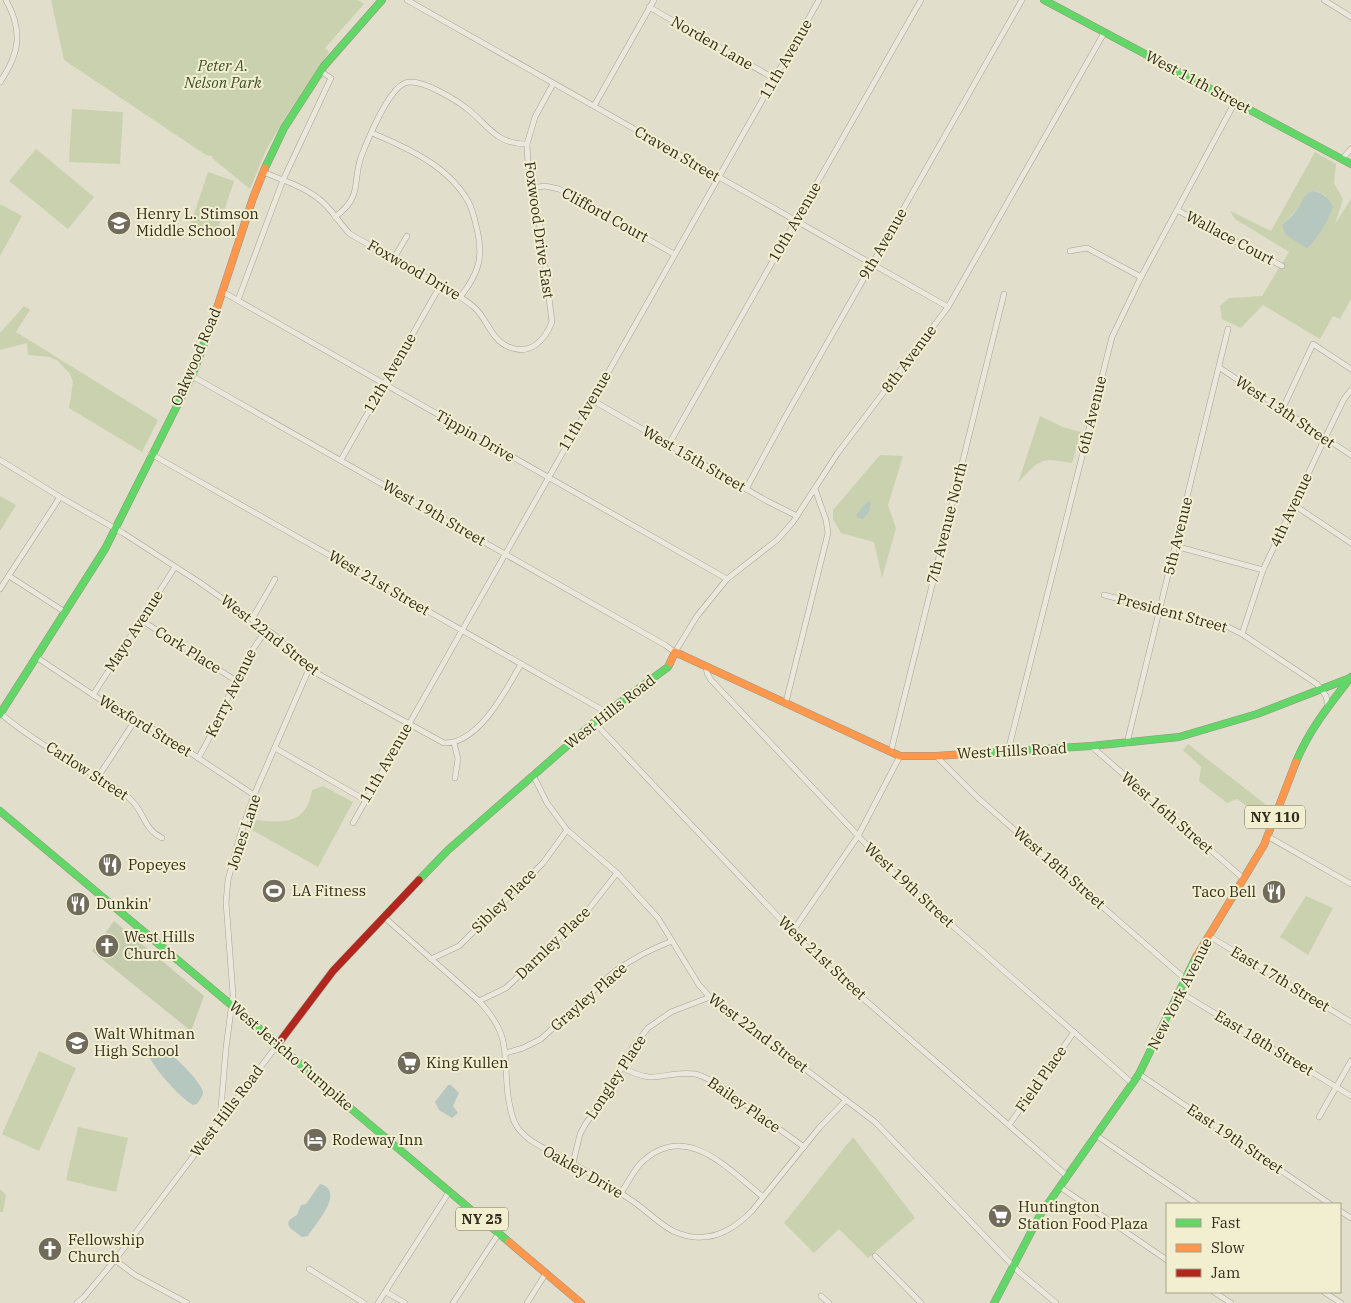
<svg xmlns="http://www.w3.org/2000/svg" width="1351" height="1303" font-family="'IBM Plex Serif',serif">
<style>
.green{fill:#cad1af;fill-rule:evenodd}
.cemetery{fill:#c6ccae}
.water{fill:#b6c7c0}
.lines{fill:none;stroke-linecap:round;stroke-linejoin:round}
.street-casing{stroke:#a6a395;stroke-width:6}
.fast-casing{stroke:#969384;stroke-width:8}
.slow-casing{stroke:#969384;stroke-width:8}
.jam-casing{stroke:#969384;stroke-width:8}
.street{stroke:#eae8dc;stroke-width:5}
.fast{stroke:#63d668;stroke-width:7}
.slow{stroke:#ff974d;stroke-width:7}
.jam{stroke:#b3261e;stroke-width:7}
.labels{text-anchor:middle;stroke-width:4;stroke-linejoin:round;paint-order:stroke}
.shield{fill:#f2efd1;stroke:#6c6754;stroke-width:1}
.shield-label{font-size:14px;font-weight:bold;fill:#332d1e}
.street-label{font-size:15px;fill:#332d1e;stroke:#f2efd1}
.park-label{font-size:15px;font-style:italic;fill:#3b4e26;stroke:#f2efd1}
.poi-label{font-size:15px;fill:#332d1e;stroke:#f2efd1;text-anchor:start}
</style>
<rect width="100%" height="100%" fill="#e1dfcb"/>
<g class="green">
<path d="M51 0H358L364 4 325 48 329 52 286 116 266 150 250 189 212 158V156L206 155 64 60Z"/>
<path d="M72 109 123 112 120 164 69 162Z"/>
<path d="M36 149 94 197 68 229 9 181Z"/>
<path d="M1315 152 1336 164 1334 183 1343 199 1335 224 1351 199V299L1340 319 1333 316 1320 339 1263 305 1241 328 1222 319 1220 306 1229 298 1262 296 1289 252 1235 219 1230 211 1271 231ZM1314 191C1326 194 1324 194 1331 203L1324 226 1315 241 1282 225Z"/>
<path d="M208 172 234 181 215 237 189 229Z"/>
<path d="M0 204 22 216 0 256Z"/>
<path d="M24 306 30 310 16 332 158 420 142 452 69 408 73 382 70 374 58 361 49 357 28 355 27 343 0 350V333Z"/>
<path d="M1040 416 1063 427 1081 432 1072 463C1040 457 1040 459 1018 483Z"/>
<path d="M880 455 903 456 888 505 896 528 882 578 874 542 841 533 833 519V510Z"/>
<path d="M0 496 16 505 0 531Z"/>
<path d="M1188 744 1265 804 1257 813 1237 799 1227 803 1199 781 1201 767 1183 750Z"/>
<path d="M323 786 353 802 318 867 252 830 256 820C273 822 298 825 307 806 310 801 311 795 312 790Z"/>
<path d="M1306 896 1333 908 1308 955 1280 937Z"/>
<path d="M39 1051 76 1068 39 1151 2 1134Z"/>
<path d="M78 1127 128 1138 116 1192 66 1180Z"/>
<path d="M853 1137 915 1218 868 1258 839 1229 814 1253 784 1223Z"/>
<path d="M0 1189 6 1195 3 1212H0Z"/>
</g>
<path class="cemetery" d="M114 921 204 996 191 1031 92 951Z"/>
<g class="water">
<path d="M1314 191C1325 194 1328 197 1333 207 1330 217 1315 245 1306 248L1285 234 1282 225C1287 220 1292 216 1296 211 1303 203 1302 194 1314 191Z"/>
<path d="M868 501 871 502 869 512 863 519 858 518 856 515Z"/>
<path d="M151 1048C156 1050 161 1050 167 1052 174 1055 204 1085 203 1093 202 1097 199 1101 197 1104L193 1105C181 1099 148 1063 147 1050Z"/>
<path d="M448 1085H451L459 1093 453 1106 458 1113 452 1118 439 1110 435 1102Z"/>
<path d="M320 1184C346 1191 316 1224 308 1236L302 1237 290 1228 288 1224 289 1220 297 1215 301 1205 306 1204Z"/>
</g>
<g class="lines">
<g class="street-casing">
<g id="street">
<path d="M407 0 948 307"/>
<path d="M1324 0 1351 17"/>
<path d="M649 7 775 79"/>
<path d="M0 82C20 53 23 31 6 0"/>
<path d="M594 106 654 0"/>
<path d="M372 133C408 148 450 167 469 203 473 211 475 221 477 229 484 258 478 274 461 296"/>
<path d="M1342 159 1351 149"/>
<path d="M263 172C282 180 303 186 319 199 332 209 339 223 350 234 380 251 410 268 439 285 452 292 464 298 475 308 487 319 492 341 509 347 530 356 545 340 552 322L541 233 528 165 527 144 535 117 553 84"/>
<path d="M532 188 545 186 559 189 674 254"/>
<path d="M1177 210 1282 266"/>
<path d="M335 217C363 196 352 184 361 157 368 139 388 90 405 83 420 77 458 101 470 111 481 120 489 131 501 138 510 143 518 144 527 144"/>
<path d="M1070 251 1087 248 1141 277"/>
<path d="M394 258 407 236"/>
<path d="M223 292 727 579"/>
<path d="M238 300 283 180 331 78 320 71"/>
<path d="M1220 368 1351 455"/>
<path d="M192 376 665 645 675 652 697 616 727 579 777 540 793 522 837 454 948 307 1104 33"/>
<path d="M592 400 767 501 797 516"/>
<path d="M1282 410 1313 344 1351 369"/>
<path d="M669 444 921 0"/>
<path d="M151 454 606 712"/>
<path d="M0 460 60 497 123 533 199 582 277 637 309 669 444 743C479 744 506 690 521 664"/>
<path d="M341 460 440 286"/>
<path d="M746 489 784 419 1022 0"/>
<path d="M1294 505 1351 543"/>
<path d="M1175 546 1263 570"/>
<path d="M9 576 65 612"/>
<path d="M0 589 60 497"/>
<path d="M1104 595 1228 627 1242 634 1317 684 1326 696 1328 706"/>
<path d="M252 619 275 579"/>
<path d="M141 620 235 680"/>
<path d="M1242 634 1263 570 1325 438 1344 399 1351 390"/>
<path d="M36 657 134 722 149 727 162 734 254 795"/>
<path d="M706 666 707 673 711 680 897 877 1133 1084"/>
<path d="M93 695 175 567"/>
<path d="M786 702 828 533 826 520 815 489"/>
<path d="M0 713C29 738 64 757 97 777 107 783 120 789 129 798 145 811 142 828 162 838"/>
<path d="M594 722 818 959 1067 1176"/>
<path d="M454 743 458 759 455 778"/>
<path d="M1127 743 1228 329"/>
<path d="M1091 746 1244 879"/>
<path d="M275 748 365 800"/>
<path d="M891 751 1004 294"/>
<path d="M1008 751 1112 337 1141 277 1235 102"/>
<path d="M936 756 978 798 1184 978"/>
<path d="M198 758C225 715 233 671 267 630"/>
<path d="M533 775 547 803 567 830 617 873 658 918 699 985 710 997 875 1122 1019 1272 1056 1303"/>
<path d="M98 777 134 722"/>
<path d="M353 823 819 0"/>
<path d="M1267 836 1351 884"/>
<path d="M384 917 479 1001C512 1036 503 1053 508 1096 510 1106 511 1117 516 1125 524 1138 536 1144 549 1151 578 1166 607 1183 634 1202 647 1211 659 1224 673 1231 680 1234 688 1237 695 1237 718 1239 736 1227 752 1211L819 1128 846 1100"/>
<path d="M792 932 858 836 900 756"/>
<path d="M1209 936 1351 1022"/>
<path d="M431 959 459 946 543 863 567 830"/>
<path d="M1178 991 1351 1096"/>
<path d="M479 1001 506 988 588 910 617 873"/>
<path d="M506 1053 523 1048 541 1039 614 972C632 959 651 949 672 941"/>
<path d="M622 1067C656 1087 663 1070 695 1074 701 1075 707 1079 713 1081L804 1147"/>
<path d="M1139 1074 1330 1204"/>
<path d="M1319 1117 1351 1061"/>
<path d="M220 1120 226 1048 233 995 226 902 228 880 239 839 254 795 309 669"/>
<path d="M1009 1125 1074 1032"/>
<path d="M1097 1136 1197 1204"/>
<path d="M573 1163 580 1134 586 1123 603 1102 633 1047 648 1028 671 1012 710 997"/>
<path d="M1060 1187 1167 1260"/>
<path d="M621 1193C627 1184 633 1172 640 1164 685 1119 728 1169 763 1197"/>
<path d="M1340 1211 1351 1218"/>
<path d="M875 1256 921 1303"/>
<path d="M115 1260 135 1275 187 1303"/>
<path d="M309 1269 364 1303"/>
<path d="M386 1292 405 1303"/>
<path d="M1214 1292 1231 1303"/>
<path d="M1324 1292 1341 1303"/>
<path d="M821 1296 829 1303"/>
<path d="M77 1303 84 1297 115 1260 278 1044"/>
<path d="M378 1303 449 1192"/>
<path d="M453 1303 499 1233"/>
<path d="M527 1303 546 1273"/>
</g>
</g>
<g class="fast-casing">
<g id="fast">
<path d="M1044 0 1351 164"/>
<path d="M265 168 284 128 324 66 382 0"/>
<path d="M0 714 105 549 192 376 215 314"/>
<path d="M980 753 1091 746 1179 737 1257 714 1350 678"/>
<path d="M1296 762C1309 730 1330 704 1351 677"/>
<path d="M0 811 273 1040 336 1096 509 1242"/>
<path d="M419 880 448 850 599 718 668 667 670 663"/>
<path d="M994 1303 1040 1215 1139 1074 1196 957"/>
</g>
</g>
<g class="slow-casing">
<g id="slow">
<path d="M215 314 253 198 265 168"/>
<path d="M670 663 675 652 900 756H936L980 753"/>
<path d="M1196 957 1264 845 1296 762"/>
<path d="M509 1242 581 1303"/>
</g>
</g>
<g class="jam-casing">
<path id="jam" d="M278 1044 333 971 419 880"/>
</g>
<use href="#street" class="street"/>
<use href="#fast" class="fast"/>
<use href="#slow" class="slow"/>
<use href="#jam" class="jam"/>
</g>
<defs>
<g id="school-disc" transform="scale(1.25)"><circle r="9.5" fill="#706b5b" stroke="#f2efd1"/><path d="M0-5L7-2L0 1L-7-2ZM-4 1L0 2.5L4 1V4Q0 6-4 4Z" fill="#fff"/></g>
<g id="restaurant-disc" transform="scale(1.25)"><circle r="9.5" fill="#706b5b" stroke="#f2efd1"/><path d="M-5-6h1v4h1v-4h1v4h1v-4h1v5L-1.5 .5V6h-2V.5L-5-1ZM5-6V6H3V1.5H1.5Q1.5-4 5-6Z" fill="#fff"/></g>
<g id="stadium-disc" transform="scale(1.25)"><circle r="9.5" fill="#706b5b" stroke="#f2efd1"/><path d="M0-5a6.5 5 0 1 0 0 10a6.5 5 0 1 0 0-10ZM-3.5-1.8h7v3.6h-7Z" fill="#fff"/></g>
<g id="church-disc" transform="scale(1.25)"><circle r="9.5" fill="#706b5b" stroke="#f2efd1"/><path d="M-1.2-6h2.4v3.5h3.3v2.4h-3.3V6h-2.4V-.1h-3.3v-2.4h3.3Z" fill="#fff"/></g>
<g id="supermarket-disc" transform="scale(1.25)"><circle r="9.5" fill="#706b5b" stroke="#f2efd1"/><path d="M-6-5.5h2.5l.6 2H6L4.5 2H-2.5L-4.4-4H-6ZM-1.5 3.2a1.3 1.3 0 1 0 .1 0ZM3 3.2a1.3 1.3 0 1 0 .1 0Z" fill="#fff"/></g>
<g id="hotel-disc" transform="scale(1.25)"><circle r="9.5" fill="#706b5b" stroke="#f2efd1"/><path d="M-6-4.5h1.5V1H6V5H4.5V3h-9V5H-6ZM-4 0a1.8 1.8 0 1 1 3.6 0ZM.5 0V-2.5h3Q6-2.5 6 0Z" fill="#fff"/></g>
</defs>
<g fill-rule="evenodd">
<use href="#school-disc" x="119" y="223"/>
<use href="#restaurant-disc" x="110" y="865"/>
<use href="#stadium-disc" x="274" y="891"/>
<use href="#restaurant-disc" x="1274" y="892"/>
<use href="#restaurant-disc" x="78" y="904"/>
<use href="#church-disc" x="107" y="946"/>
<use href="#school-disc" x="77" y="1043"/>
<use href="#supermarket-disc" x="409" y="1063"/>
<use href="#hotel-disc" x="315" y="1140"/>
<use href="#supermarket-disc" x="1000" y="1216"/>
<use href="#church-disc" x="50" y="1249"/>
</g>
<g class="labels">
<g class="shield">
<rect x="1245" y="805.5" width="60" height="23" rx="4"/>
<rect x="456" y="1207.5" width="52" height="23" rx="4"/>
</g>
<g class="shield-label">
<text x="1275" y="822">NY 110</text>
<text x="482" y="1224">NY 25</text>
</g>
<g class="street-label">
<text transform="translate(712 43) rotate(30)" y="5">Norden Lane</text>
<text transform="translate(786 59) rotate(-60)" y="5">11th Avenue</text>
<text transform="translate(1198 82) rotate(28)" y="5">West 11th Street</text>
<text transform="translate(677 154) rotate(30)" y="5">Craven Street</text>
<text transform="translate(605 215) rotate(29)" y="5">Clifford Court</text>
<text transform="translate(795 222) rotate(-60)" y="5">10th Avenue</text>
<text transform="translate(539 230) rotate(82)" y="5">Foxwood Drive East</text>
<text transform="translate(1230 238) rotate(28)" y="5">Wallace Court</text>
<text transform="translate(883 244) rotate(-60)" y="5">9th Avenue</text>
<text transform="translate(414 270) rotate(30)" y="5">Foxwood Drive</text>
<text transform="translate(196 357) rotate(-67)" y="5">Oakwood Road</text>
<text transform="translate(909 359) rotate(-53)" y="5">8th Avenue</text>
<text transform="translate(390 373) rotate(-60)" y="5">12th Avenue</text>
<text transform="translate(585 411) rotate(-60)" y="5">11th Avenue</text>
<text transform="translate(1285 412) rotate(34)" y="5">West 13th Street</text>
<text transform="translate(1092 415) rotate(-76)" y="5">6th Avenue</text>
<text transform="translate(475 436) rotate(30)" y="5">Tippin Drive</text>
<text transform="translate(694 459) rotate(30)" y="5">West 15th Street</text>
<text transform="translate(1291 510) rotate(-65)" y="5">4th Avenue</text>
<text transform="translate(434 513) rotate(30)" y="5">West 19th Street</text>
<text transform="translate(947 523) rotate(-76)" y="5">7th Avenue North</text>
<text transform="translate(1178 536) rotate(-76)" y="5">5th Avenue</text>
<text transform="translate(379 583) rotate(30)" y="5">West 21st Street</text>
<text transform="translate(1172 613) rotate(15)" y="5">President Street</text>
<text transform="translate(134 631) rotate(-57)" y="5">Mayo Avenue</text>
<text transform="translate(270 635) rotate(38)" y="5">West 22nd Street</text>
<text transform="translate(188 650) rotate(32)" y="5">Cork Place</text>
<text transform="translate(231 693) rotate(-64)" y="5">Kerry Avenue</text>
<text transform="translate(610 712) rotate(-38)" y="5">West Hills Road</text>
<text transform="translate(145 726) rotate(31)" y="5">Wexford Street</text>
<text transform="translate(1012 751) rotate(-3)" y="5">West Hills Road</text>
<text transform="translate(386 763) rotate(-60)" y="5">11th Avenue</text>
<text transform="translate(87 771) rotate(33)" y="5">Carlow Street</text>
<text transform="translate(1167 813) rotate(41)" y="5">West 16th Street</text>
<text transform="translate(244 832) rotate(-72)" y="5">Jones Lane</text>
<text transform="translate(1059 868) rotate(41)" y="5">West 18th Street</text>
<text transform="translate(909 885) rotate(43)" y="5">West 19th Street</text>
<text transform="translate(504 901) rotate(-45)" y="5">Sibley Place</text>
<text transform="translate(553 943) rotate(-44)" y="5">Darnley Place</text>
<text transform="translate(822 958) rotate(43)" y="5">West 21st Street</text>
<text transform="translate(1280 979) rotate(31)" y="5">East 17th Street</text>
<text transform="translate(1180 994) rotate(-63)" y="5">New York Avenue</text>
<text transform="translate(589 997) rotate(-41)" y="5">Grayley Place</text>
<text transform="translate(758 1033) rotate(37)" y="5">West 22nd Street</text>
<text transform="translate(1264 1043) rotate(31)" y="5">East 18th Street</text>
<text transform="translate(291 1056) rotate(41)" y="5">West Jericho Turnpike</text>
<text transform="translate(616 1077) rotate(-57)" y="5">Longley Place</text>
<text transform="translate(1041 1079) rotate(-55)" y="5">Field Place</text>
<text transform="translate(744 1105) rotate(35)" y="5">Bailey Place</text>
<text transform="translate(227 1111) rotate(-53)" y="5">West Hills Road</text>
<text transform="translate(1235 1139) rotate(34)" y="5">East 19th Street</text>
<text transform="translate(583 1172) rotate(30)" y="5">Oakley Drive</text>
</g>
<g class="park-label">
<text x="223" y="71">Peter A.<tspan x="223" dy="17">Nelson Park</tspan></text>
</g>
<g class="poi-label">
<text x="136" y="219">Henry L. Stimson<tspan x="136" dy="17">Middle School</tspan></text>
<text x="128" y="870">Popeyes</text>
<text x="292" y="896">LA Fitness</text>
<text x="1256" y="897" text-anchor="end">Taco Bell</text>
<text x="96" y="909">Dunkin'</text>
<text x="124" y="942">West Hills<tspan x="124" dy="17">Church</tspan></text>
<text x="94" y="1039">Walt Whitman<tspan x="94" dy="17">High School</tspan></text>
<text x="426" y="1068">King Kullen</text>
<text x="332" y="1145">Rodeway Inn</text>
<text x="1018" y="1212">Huntington<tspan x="1018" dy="17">Station Food Plaza</tspan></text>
<text x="68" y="1245">Fellowship<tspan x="68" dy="17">Church</tspan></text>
</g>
</g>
<rect x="1166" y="1203" width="175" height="90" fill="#f2efd1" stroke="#a6a189"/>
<rect x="1176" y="1219" width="25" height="8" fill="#63d668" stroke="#a6a189"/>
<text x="1211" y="1228" font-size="15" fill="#332d1e">Fast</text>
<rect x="1176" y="1244" width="25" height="8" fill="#ff974d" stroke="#a6a189"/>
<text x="1211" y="1253" font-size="15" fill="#332d1e">Slow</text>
<rect x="1176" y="1269" width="25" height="8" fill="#b3261e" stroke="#a6a189"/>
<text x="1211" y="1278" font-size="15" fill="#332d1e">Jam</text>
</svg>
